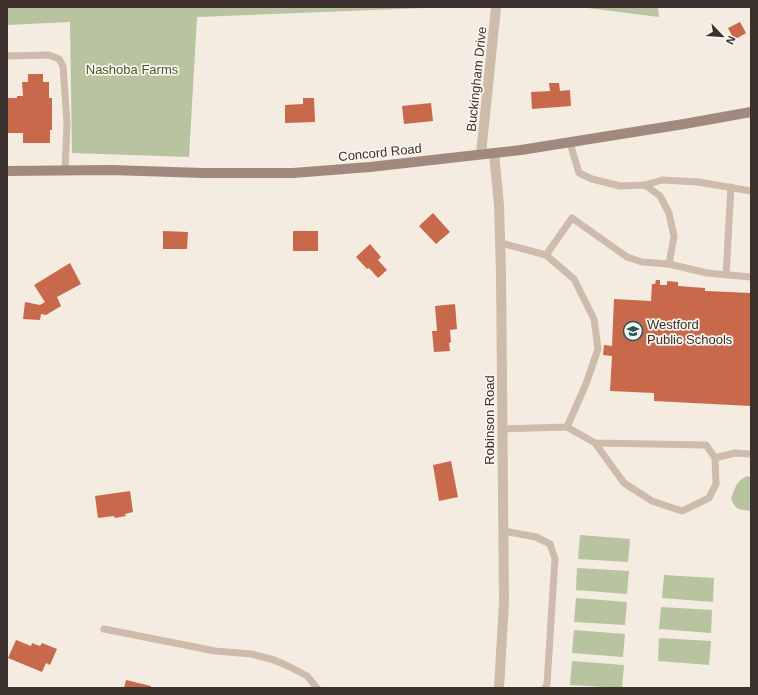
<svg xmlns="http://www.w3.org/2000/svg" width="758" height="695" font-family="Helvetica,sans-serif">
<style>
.green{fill:#b8c4a0}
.building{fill:#c8694b}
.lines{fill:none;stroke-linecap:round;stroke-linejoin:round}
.service{stroke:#cdbbac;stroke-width:7}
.minor{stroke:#cdbbac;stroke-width:10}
.secondary{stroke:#a18a7d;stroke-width:10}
.labels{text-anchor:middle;stroke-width:3.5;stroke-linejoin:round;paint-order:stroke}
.park-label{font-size:13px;fill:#4a5a2e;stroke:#fbf5ee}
.street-label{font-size:13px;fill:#3b302b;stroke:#fbf5ee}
.poi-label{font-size:13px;fill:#3b302b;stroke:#fbf5ee;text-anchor:start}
</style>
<rect width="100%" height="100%" fill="#f4ebe1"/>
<g class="green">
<path d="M7 7H450L197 17 189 157 72 153 70 22 7 25Z"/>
<path d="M580 7H658L659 17Z"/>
<path d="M747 476 751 477V511C739 510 736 510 731 499 735 488 736 481 747 476Z"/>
<path d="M580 535 630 539 628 562 578 559Z"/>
<path d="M577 568 629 571 627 594 576 590Z"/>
<path d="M664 575 714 578 713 602 662 598Z"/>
<path d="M576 598 627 602 625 625 574 622Z"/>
<path d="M661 607 712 610 711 633 659 629Z"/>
<path d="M574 630 625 634 623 657 572 653Z"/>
<path d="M659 638 711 641 709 665 658 661Z"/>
<path d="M572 661 624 665 622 688 570 685Z"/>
</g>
<g class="building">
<path d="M740 22 746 33 734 40 728 28Z"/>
<path d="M28 74H43V82H49V98H52V130H50V143H23V133H7V98H17V96H23L22 82H28Z"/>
<path d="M549 83H559L560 91 570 90 571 106 532 109 531 92 550 91Z"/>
<path d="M303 98H314L315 122 285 123V105L303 104Z"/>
<path d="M431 103 433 121 404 124 402 106Z"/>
<path d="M433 213 450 232 436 244 419 226Z"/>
<path d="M163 231 188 232 187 249H163Z"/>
<rect x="293" y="231" width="25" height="20"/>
<path d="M370 244 381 257 378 260 387 270 378 278 369 268 367 269 356 257Z"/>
<path d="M70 263 81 284 57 297 61 306 46 315 41 314 40 320 23 319 25 302 40 305 45 302 34 285Z"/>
<path d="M656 280H660V285H667V281L678 282V286L705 288V291L751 293V406L654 401V393L610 391 612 356 603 355 604 345 612 346 614 299 651 301 652 284H655Z"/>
<path d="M455 304 457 329 450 330 451 342 449 343 450 351 434 352 432 331H437L435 306Z"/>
<path d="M451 461 458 497 439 501 433 465Z"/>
<path d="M130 491 133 512 125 514 126 516 115 518 114 516 98 518 95 496Z"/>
<path d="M16 640 31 646 32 643 40 646 42 643 57 649 50 665 46 663 42 672 8 658Z"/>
<path d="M126 680 151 686V688H124Z"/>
</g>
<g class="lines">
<g class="service">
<path d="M7 56 49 55 59 59 63 66 67 123 65 171"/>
<path d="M645 185 662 180 698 182 751 191"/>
<path d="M501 243 546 255 574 279 594 319 598 349 586 384 567 427 502 429"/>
<path d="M546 255 572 218 627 257 642 262 669 264 674 237 669 213 660 196 645 185 620 186 592 179 579 173 570 143"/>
<path d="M669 264 707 273 751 277"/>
<path d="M726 275 731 187"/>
<path d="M567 427 595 443 624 483 652 501 682 511 709 498 716 484 715 458 706 445 595 443"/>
<path d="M715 458 735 453 751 454"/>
<path d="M503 531 536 537 550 544 555 559 547 684 545 688"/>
<path d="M104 629 215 651 252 654 274 660 290 667 307 676 317 688"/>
</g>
<g class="minor">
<path d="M494 153 499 205 501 273 504 602 499 688"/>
<path d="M481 154 496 7"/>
</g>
<path class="secondary" d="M7 171 111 170 203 173H293L370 167 521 150 684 124 751 112"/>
</g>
<defs>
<g id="school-ring" transform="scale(1)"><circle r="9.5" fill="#fbf5ee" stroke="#1f5a5e" stroke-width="1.5"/><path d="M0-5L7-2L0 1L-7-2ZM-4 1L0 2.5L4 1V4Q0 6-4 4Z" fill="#1f5a5e"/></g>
</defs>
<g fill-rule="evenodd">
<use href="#school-ring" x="633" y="331"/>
</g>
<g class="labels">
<g class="park-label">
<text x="132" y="74">Nashoba Farms</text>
</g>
<g class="street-label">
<text transform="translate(476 79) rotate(-84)" y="5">Buckingham Drive</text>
<text transform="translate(380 152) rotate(-6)" y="5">Concord Road</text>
<text transform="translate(489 420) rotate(-90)" y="5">Robinson Road</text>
</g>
<g class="poi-label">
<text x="647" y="329">Westford<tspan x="647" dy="15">Public Schools</tspan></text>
</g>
</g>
<rect width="758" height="695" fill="none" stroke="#3b302b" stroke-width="16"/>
<g transform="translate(722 36) rotate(115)" stroke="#fbf5ee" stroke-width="3" paint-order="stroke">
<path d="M0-3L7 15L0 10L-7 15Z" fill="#3b302b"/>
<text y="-6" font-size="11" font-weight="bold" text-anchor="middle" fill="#3b302b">N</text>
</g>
</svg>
